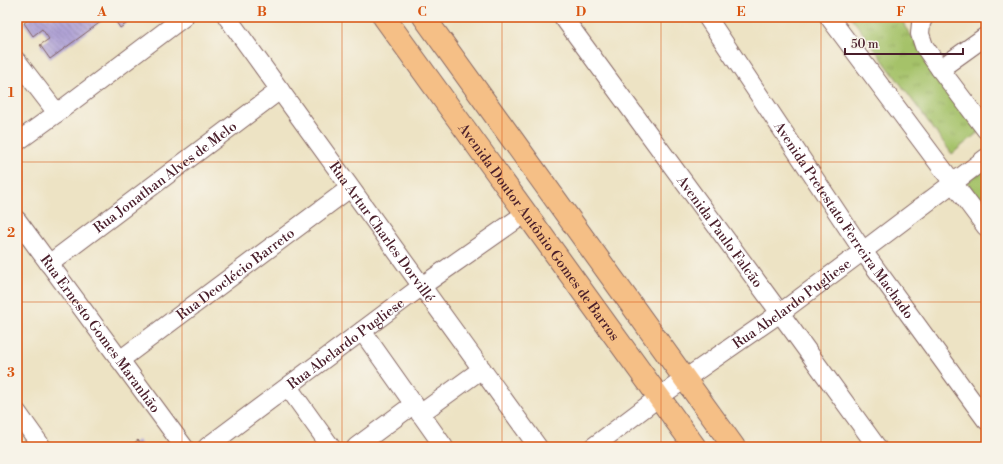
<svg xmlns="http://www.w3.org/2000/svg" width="1003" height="464" font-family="'Libre Bodoni',serif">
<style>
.park{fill:url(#park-tufts);stroke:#78704a}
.building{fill:url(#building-back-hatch)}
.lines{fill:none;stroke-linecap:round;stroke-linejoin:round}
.minor-casing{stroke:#836461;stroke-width:20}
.major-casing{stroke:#836461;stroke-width:24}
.minor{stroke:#fff;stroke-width:18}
.major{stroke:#f5bf86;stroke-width:22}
.grid{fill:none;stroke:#d8530f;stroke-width:1;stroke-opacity:0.55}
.labels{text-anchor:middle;stroke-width:3.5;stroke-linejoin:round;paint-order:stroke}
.street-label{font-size:14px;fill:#4a1f2b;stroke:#f7f3e8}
.neatline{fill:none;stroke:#d8530f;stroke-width:1.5}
.grid-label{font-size:13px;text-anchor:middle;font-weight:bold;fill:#d8530f}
</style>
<defs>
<pattern id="park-tufts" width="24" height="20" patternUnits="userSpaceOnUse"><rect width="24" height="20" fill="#a5c269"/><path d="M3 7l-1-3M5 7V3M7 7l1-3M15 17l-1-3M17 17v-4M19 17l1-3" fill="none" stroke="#90a65b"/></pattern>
<pattern id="building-back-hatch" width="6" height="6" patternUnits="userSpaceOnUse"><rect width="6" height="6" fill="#afa1d5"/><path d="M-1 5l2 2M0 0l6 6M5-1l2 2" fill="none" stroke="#9083ad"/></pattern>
</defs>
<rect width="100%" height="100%" fill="#f7f3e8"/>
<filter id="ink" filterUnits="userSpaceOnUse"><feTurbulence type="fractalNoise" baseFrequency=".025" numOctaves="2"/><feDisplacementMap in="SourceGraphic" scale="8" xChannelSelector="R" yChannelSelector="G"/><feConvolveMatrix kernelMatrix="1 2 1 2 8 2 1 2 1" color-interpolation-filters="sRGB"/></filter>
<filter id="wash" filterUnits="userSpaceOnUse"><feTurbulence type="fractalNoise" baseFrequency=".012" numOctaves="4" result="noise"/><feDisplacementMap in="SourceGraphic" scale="16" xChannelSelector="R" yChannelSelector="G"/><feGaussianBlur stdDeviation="0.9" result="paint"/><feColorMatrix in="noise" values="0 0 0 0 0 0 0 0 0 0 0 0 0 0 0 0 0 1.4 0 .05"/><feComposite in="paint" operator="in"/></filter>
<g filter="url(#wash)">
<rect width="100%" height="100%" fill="#ede3c4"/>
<g class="park">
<path d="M851 17H902L905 27 981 130 952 154Z"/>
<path d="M986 168V208L967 182Z"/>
</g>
<g id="blocks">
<g class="building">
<path d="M32 17H99L102 21 50 59 40 45 49 39 42 29 33 36 24 23Z"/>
<path d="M113 17H136L120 28Z"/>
<path d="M138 440 143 447H129Z"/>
</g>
</g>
</g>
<g filter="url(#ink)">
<use href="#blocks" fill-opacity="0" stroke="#836461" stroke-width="1"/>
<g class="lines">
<g class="minor-casing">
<g id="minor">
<path id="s1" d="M227 17 538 447"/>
<path id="s2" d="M563 17 780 313 877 447"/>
<path id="s3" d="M707 17 863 251 986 420"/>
<path d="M829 17 986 227"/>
<path d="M924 17 921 23 920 34 924 46 940 69 986 130"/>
<path d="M17 61 57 113"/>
<path d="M940 69 986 36"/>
<path d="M17 142 57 113 184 17"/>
<path id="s4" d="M17 220 184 447"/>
<path id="s5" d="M49 264 280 90"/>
<path d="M362 331 444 447"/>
<path id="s6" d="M120 360 350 188"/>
<path d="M288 387 331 447"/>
<path d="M17 412 42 447"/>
<path d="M420 414 482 369"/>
<path id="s7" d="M207 447 422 286 526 213"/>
<path d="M356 447 414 404"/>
<path id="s8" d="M593 447 659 397 780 313 863 251 986 158"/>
</g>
</g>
<g class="major-casing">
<g id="major">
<path id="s9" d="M384 17 695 447"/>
<path d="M424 17 734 447"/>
</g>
</g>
<use href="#minor" class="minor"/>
<use href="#major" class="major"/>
</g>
</g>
<path class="grid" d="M182 17V447M342 17V447M502 17V447M661 17V447M821 17V447M17 162H986M17 302H986"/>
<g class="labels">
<g class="street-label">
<text dy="5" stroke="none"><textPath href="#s5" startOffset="145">Rua Jonathan Alves de Melo</textPath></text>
<text dy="5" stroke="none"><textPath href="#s3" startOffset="245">Avenida Pretestato Ferreira Machado</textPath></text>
<text dy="5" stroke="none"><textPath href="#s1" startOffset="265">Rua Artur Charles Dorvillé</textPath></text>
<text dy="5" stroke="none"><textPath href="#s9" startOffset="265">Avenida Doutor Antônio Gomes de Barros</textPath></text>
<text dy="5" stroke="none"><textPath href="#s2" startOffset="266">Avenida Paulo Falcão</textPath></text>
<text dy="5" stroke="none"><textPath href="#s6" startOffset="144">Rua Deoclécio Barreto</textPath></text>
<text dy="5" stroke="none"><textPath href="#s8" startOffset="245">Rua Abelardo Pugliese</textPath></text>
<text dy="5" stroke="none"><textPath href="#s4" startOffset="141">Rua Ernesto Gomes Maranhão</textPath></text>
<text dy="5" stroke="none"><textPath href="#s7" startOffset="173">Rua Abelardo Pugliese</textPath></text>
</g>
</g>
<rect width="1003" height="464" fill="none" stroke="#f7f3e8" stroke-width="44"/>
<path d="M845 48v6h118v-6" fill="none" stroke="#4a1f2b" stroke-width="2"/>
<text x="851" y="48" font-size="12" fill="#4a1f2b" stroke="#f7f3e8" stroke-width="3" paint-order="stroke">50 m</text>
<rect x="22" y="22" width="959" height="420" class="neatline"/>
<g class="grid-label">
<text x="102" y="16">A</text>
<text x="262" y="16">B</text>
<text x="422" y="16">C</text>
<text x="581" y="16">D</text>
<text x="741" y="16">E</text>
<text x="901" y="16">F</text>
<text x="11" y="97">1</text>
<text x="11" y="237">2</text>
<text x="11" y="377">3</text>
</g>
</svg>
